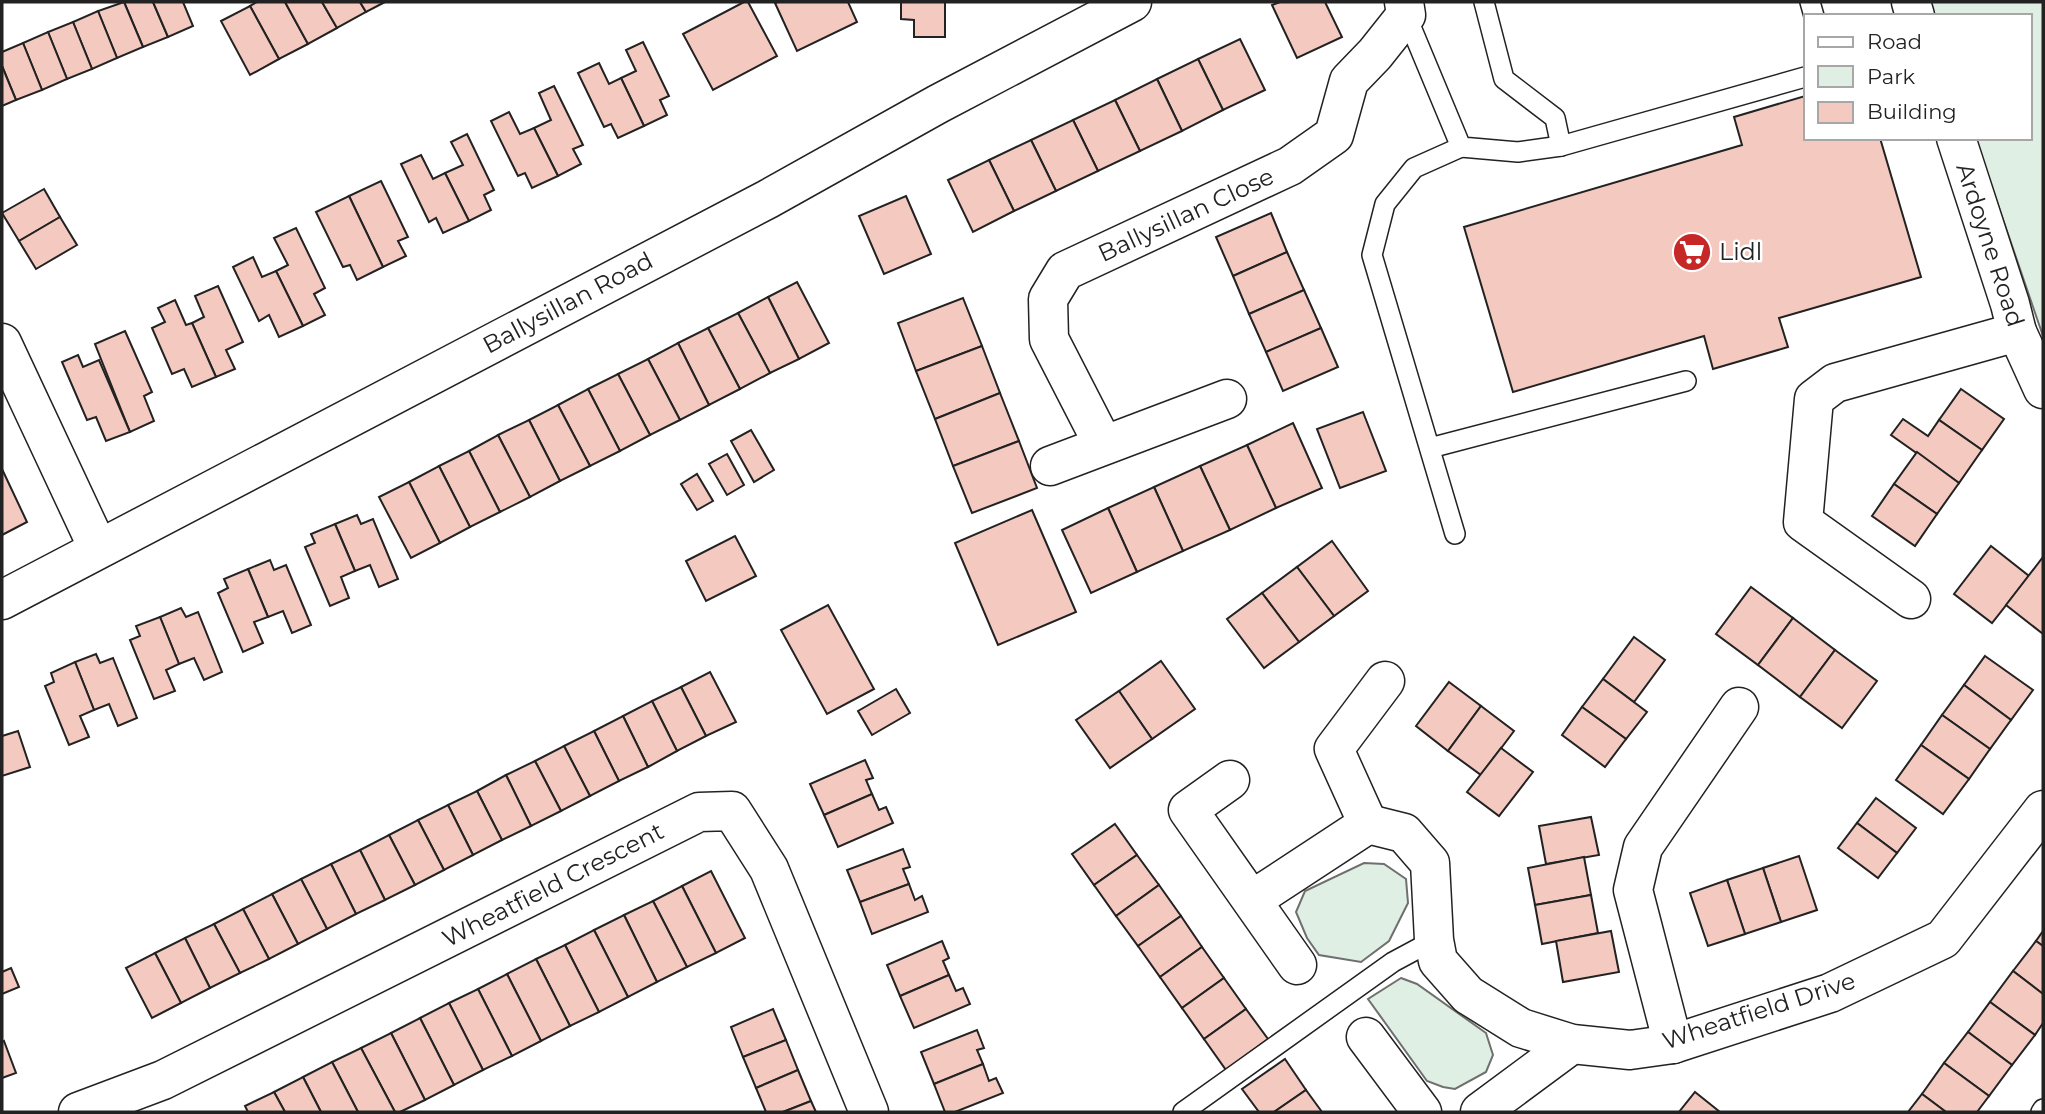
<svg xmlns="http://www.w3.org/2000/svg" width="2045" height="1114" font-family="Montserrat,sans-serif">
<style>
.green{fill:#e0efe3;stroke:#6f6f6f;stroke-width:2}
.building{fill:#f3c9c0;stroke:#222;stroke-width:2}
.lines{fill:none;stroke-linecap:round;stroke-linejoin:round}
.lane-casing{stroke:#222;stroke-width:22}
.street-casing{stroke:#222;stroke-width:41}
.highway-casing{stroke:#222;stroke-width:41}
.lane{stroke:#fff;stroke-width:19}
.street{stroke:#fff;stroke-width:38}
.highway{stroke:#fff;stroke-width:38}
.labels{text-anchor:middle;stroke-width:5;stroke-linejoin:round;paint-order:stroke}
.street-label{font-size:24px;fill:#222;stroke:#fff}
.poi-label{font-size:24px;fill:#222;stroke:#fff;text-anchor:start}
</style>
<rect width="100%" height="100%" fill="#fff"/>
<g class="green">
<path d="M1927 2H2043V336L1975 138H2029V16H1932Z"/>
<path d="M1364 863 1384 864 1406 879 1408 903 1389 941 1361 962 1319 955 1307 938 1296 912 1305 891Z"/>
<path d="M1401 978 1417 984 1486 1033 1493 1055 1486 1072 1455 1089 1443 1087 1427 1081 1368 999Z"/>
</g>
<g class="building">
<path d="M124 2H153L168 37 143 47Z"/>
<path d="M124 2 143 47 117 58 98 11Z"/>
<path d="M153 2H183L193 26 168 37Z"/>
<path d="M257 2H285L308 44 279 59 250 6Z"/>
<path d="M285 2H322L337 28 308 44Z"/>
<path d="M322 2H360L366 12 337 28Z"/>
<path d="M360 2H385L366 12Z"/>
<path d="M744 2H748L777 56 713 90 683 34Z"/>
<path d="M778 2H848L857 22 797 51 775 3Z"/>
<path d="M901 2H945V37H914V20L901 19Z"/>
<path d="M1280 2H1325L1342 37 1297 58 1272 5Z"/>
<path d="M250 6 279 59 250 75 221 21Z"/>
<path d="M98 11 117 58 92 69 73 22Z"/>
<path d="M73 22 92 69 67 79 48 32Z"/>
<path d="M48 32 67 79 42 90 23 43Z"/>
<path d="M1240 39 1265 90 1223 110 1198 59Z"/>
<path d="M643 42 669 96 660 100 667 115 644 126 621 78 636 71 626 50Z"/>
<path d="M23 43 42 90 16 100 2 66V52Z"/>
<path d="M1198 59 1223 110 1182 131 1157 79Z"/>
<path d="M599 63 609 84 621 78 644 126 618 138 611 124 604 127 578 73Z"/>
<path d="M2 66 16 100 2 106Z"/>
<path d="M1157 79 1182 131 1140 151 1115 100Z"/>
<path d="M554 86 583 145 573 149 581 164 558 176 534 128 551 120 539 93Z"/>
<path d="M1805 96V138H1880L1921 277 1779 318 1788 347 1713 369 1704 336 1513 392 1464 227 1742 145 1734 117Z"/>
<path d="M1115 100 1140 151 1098 171 1073 120Z"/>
<path d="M509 112 520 134 534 128 558 176 532 188 525 173 518 176 491 121Z"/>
<path d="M1073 120 1098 171 1056 191 1031 140Z"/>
<path d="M467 134 494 190 484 195 491 210 469 221 445 173 463 165 451 142Z"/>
<path d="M1031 140 1056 191 1014 211 989 160Z"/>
<path d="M421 155 433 179 445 173 469 221 443 233 436 218 429 222 401 164Z"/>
<path d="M989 160 1014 211 973 232 948 180Z"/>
<path d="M381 181 408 237 398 241 406 256 383 267 349 196Z"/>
<path d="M44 189 60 217 19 241 2 213Z"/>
<path d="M349 196 383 267 357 280 350 265 343 267 316 212Z"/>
<path d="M906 196 931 254 884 274 859 216Z"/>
<path d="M1271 213 1287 252 1233 276 1216 237Z"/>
<path d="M60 217 77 245 36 269 19 241Z"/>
<path d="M296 228 325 288 314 294 325 315 303 326 276 271 288 265 274 238Z"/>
<path d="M1287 252 1304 290 1249 314 1233 276Z"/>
<path d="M253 257 262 277 276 271 303 326 279 337 269 315 259 321 233 267Z"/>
<path d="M797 282 829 343 799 359 768 297Z"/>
<path d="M218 286 243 342 226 350 235 369 216 377 192 323 204 317 195 296Z"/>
<path d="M1304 290 1321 328 1266 352 1249 314Z"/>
<path d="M768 297 799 359 770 373 738 313Z"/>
<path d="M963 298 982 346 916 371 898 323Z"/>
<path d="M175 300 186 325 192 323 216 377 192 387 184 369 172 374 152 328 165 322 158 308Z"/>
<path d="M738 313 770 373 740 389 708 328Z"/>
<path d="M708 328 740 389 709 405 678 343Z"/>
<path d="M1321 328 1338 367 1283 391 1266 352Z"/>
<path d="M125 331 152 392 144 396 154 421 130 432 95 344Z"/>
<path d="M678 343 709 405 680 420 648 359Z"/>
<path d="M982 346 1000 393 935 419 916 371Z"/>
<path d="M78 355 83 367 99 360 130 432 106 441 96 417 87 420 62 362Z"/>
<path d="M648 359 680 420 650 435 618 374Z"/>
<path d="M618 374 650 435 620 451 588 389Z"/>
<path d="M588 389 620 451 590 466 558 405Z"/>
<path d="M1961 389 2004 419 1982 450 1939 420Z"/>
<path d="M1000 393 1019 441 953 466 935 419Z"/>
<path d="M558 405 590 466 560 481 529 420Z"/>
<path d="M1363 412 1386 471 1340 488 1317 429Z"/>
<path d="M1903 419 1928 436 1939 420 1982 450 1959 483 1891 435Z"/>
<path d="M529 420 560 481 530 497 498 435Z"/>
<path d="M1293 423 1322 488 1276 508 1247 445Z"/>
<path d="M751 430 774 470 754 482 731 441Z"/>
<path d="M498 435 530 497 500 512 469 451Z"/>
<path d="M1019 441 1037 488 972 513 953 466Z"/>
<path d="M1247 445 1276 508 1230 530 1200 466Z"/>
<path d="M469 451 500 512 470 527 439 466Z"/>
<path d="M1917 452 1959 483 1937 514 1894 484Z"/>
<path d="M727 454 744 485 727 495 709 464Z"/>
<path d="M439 466 470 527 440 543 409 482Z"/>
<path d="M1200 466 1230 530 1183 551 1154 487Z"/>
<path d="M2 469 27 522 2 535Z"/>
<path d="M697 474 713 501 697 510 681 484Z"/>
<path d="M409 482 440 543 411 558 379 497Z"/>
<path d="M1894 484 1937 514 1915 546 1872 516Z"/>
<path d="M1154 487 1183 551 1137 572 1108 508Z"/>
<path d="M1108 508 1137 572 1091 593 1062 530Z"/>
<path d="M1032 510 1076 612 998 645 955 543Z"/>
<path d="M357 515 361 524 373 519 398 579 379 587 370 565 355 571 335 524Z"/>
<path d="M335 524 355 571 341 577 349 598 330 606 305 547 315 543 311 534Z"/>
<path d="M735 536 756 576 706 601 686 561Z"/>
<path d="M1332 541 1368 591 1334 616 1297 567Z"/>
<path d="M1991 546 2029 576 1992 623 1954 594Z"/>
<path d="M2043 557V634L2006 605Z"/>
<path d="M270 560 274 570 286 565 311 625 292 633 283 611 268 617 248 569Z"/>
<path d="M1297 567 1334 616 1299 642 1262 593Z"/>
<path d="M248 569 268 617 254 622 263 643 243 652 218 593 228 588 224 579Z"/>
<path d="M1751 587 1793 618 1758 665 1716 634Z"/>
<path d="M1262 593 1299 642 1264 668 1227 619Z"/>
<path d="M828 605 874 689 827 714 781 630Z"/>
<path d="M181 608 186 617 198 612 222 672 204 680 194 658 179 664 160 617Z"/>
<path d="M160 617 179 664 166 670 175 691 154 699 130 640 140 636 136 626Z"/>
<path d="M1793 618 1835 650 1800 697 1758 665Z"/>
<path d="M1634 637 1665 660 1634 702 1603 679Z"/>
<path d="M1835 650 1877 681 1842 728 1800 697Z"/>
<path d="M96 654 100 663 113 658 137 718 118 726 109 704 94 710 75 662Z"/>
<path d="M1985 656 2033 690 2011 720 1964 685Z"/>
<path d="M1161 661 1195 709 1152 739 1119 691Z"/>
<path d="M75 662 94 710 80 716 89 737 69 745 45 686 54 682 51 673Z"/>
<path d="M710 672 736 722 706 736 681 687Z"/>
<path d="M1603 679 1647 712 1626 739 1582 707Z"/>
<path d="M1449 682 1481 706 1448 751 1416 726Z"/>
<path d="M1964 685 2011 720 1990 749 1942 715Z"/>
<path d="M681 687 706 736 677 751 652 701Z"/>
<path d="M896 689 910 713 872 735 858 711Z"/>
<path d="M1119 691 1152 739 1110 768 1076 720Z"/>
<path d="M652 701 677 751 648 767 623 716Z"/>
<path d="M1481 706 1514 731 1481 775 1448 751Z"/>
<path d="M1582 707 1626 739 1605 767 1562 735Z"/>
<path d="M1942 715 1990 749 1969 779 1921 745Z"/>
<path d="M623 716 648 767 619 781 594 731Z"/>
<path d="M18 731 30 767 2 776V736Z"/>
<path d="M594 731 619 781 590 796 564 746Z"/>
<path d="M1921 745 1969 779 1943 814 1896 780Z"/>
<path d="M564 746 590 796 561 811 535 761Z"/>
<path d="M1501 748 1533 772 1499 816 1467 792Z"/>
<path d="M865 760 873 778 866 780 872 794 824 815 810 784Z"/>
<path d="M535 761 561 811 531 826 506 775Z"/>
<path d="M506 775 531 826 502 840 477 791Z"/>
<path d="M477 791 502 840 473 855 448 805Z"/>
<path d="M872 794 879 810 886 807 893 823 838 847 824 815Z"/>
<path d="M1876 798 1916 828 1897 853 1857 823Z"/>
<path d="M448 805 473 855 444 870 418 820Z"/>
<path d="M1591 817 1599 855 1546 864 1539 826Z"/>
<path d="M418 820 444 870 415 885 389 835Z"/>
<path d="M1857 823 1897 853 1878 878 1838 848Z"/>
<path d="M1115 824 1137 855 1094 885 1072 854Z"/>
<path d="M389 835 415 885 385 900 360 850Z"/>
<path d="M903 849 910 867 903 869 909 884 860 902 847 870Z"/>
<path d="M360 850 385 900 356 914 331 864Z"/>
<path d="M1137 855 1159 885 1116 916 1094 885Z"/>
<path d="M1799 856 1817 910 1781 922 1763 868Z"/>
<path d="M1584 857 1591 895 1535 905 1528 868Z"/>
<path d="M331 864 356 914 327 929 301 879Z"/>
<path d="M1763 868 1781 922 1745 934 1727 880Z"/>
<path d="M711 871 745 938 716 953 682 886Z"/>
<path d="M301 879 327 929 298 944 272 894Z"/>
<path d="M1727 880 1745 934 1708 946 1690 893Z"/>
<path d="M909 884 915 900 922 896 928 912 872 934 860 902Z"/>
<path d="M1159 885 1181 916 1138 946 1116 916Z"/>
<path d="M682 886 716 953 687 967 653 901Z"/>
<path d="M272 894 298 944 269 959 243 909Z"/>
<path d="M1591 895 1598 933 1542 944 1535 905Z"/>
<path d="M653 901 687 967 657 982 624 915Z"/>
<path d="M243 909 269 959 240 973 214 924Z"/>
<path d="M624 915 657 982 628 997 594 930Z"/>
<path d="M1181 916 1202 947 1160 977 1138 946Z"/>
<path d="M214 924 240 973 210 988 185 938Z"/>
<path d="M594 930 628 997 599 1012 565 945Z"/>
<path d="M1611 931 1619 972 1563 982 1556 941Z"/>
<path d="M2043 931V946L2036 941Z"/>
<path d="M185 938 210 988 181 1003 155 953Z"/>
<path d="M942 941 949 958 943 961 949 975 900 996 887 965Z"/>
<path d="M2036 941 2043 946V994L2013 971Z"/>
<path d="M565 945 599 1012 570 1026 536 959Z"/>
<path d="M1202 947 1224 978 1182 1008 1160 977Z"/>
<path d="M155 953 181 1003 152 1018 126 968Z"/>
<path d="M536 959 570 1026 541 1041 507 974Z"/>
<path d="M11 968 19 987 2 994V972Z"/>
<path d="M2013 971 2043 994V1023L2035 1035 1990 1002Z"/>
<path d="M507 974 541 1041 512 1056 478 989Z"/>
<path d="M949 975 956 991 963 988 970 1004 914 1028 900 996Z"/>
<path d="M1224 978 1246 1009 1204 1039 1182 1008Z"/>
<path d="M478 989 512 1056 483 1070 449 1003Z"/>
<path d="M1990 1002 2035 1035 2012 1065 1968 1032Z"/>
<path d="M449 1003 483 1070 454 1085 420 1018Z"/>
<path d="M773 1009 786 1040 743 1057 731 1027Z"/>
<path d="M1246 1009 1268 1039 1226 1070 1204 1039Z"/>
<path d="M420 1018 454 1085 425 1100 391 1033Z"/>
<path d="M977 1030 984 1048 977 1050 983 1064 934 1084 921 1052Z"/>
<path d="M1968 1032 2012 1065 1989 1096 1944 1063Z"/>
<path d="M391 1033 425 1100 400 1112H395L361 1048Z"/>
<path d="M786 1040 798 1070 756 1088 743 1057Z"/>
<path d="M4 1041 16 1073 2 1078V1042Z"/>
<path d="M361 1048 395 1112H358L332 1062Z"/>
<path d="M1285 1059 1306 1090 1274 1112H1259L1242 1089Z"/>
<path d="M332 1062 358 1112H321L303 1077Z"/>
<path d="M1944 1063 1989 1096 1977 1112H1946L1922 1094Z"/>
<path d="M983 1064 989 1081 996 1078 1003 1093 955 1112H945L934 1084Z"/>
<path d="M798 1070 811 1101 783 1112H766L756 1088Z"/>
<path d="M303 1077 321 1112H285L274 1092Z"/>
<path d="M1306 1090 1322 1112H1274Z"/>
<path d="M274 1092 285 1112H248L245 1106Z"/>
<path d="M1695 1092 1720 1112H1679Z"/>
<path d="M1922 1094 1946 1112H1908Z"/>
<path d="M811 1101 816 1112H783Z"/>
</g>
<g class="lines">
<g class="lane-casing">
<g id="lane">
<path d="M1484 2 1504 79 1555 118 1561 146"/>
<path d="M1810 2 1814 16"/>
<path d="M1406 15 1461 147 1518 152 1561 146 1805 77"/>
<path d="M1430 448 1686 381"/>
<path d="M1455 534 1372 255 1385 204 1414 168 1461 147"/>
<path d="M1183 1112 1393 962 1434 940"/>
<path d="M2041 1112 2043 1109"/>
</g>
</g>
<g class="street-casing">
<g id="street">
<path d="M1911 2 1915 16"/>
<path d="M1956 138 2010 304 2017 332 2043 389"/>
<path d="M2 343 98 548"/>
<path d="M1103 444 1049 339 1048 299 1065 271 1290 166 1334 135 1349 81 1375 54 1406 15 1404 2"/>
<path d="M1050 466 1227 399"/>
<path d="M1911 599 1803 522 1814 399 1835 383 2017 332"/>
<path d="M1230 780 1188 810 1297 965"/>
<path d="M1368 824 1334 749 1385 681"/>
<path d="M1252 900 1368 824 1404 833 1430 863 1434 940 1438 961 1468 995 1521 1028 1572 1044 1630 1050 1673 1044 1830 993 1943 939 2043 810"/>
<path d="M1366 1037 1422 1112"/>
<path d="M1673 1044 1633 890 1643 847 1739 707"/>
<path d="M78 1112 163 1080 699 812 732 811 769 869 869 1112"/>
<path d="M1480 1112 1572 1044"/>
</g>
</g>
<g class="highway-casing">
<path id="highway" d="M2 600 768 199 938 104 1132 2"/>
</g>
<use href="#lane" class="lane"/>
<use href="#street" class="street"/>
<use href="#highway" class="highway"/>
</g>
<defs>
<g id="supermarket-disc" transform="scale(2.0125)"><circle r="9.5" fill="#c62828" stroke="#fff"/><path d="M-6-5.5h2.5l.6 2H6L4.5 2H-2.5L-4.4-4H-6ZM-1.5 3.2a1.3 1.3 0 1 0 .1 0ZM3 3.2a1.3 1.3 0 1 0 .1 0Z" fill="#fff"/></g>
</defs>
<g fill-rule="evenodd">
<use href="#supermarket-disc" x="1692" y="252"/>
</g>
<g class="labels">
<g class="street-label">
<text transform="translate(1186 215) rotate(-25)" y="8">Ballysillan Close</text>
<text transform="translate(1990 245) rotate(72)" y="8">Ardoyne Road</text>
<text transform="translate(568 303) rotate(-28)" y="8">Ballysillan Road</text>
<text transform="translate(553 885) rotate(-27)" y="8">Wheatfield Crescent</text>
<text transform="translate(1759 1011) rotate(-18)" y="8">Wheatfield Drive</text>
</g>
<g class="poi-label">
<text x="1719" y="260">Lidl</text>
</g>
</g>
<rect width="2045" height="1114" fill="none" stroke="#222222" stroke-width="7"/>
<rect x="1804" y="14" width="228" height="126" fill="#ffffff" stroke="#a7a7a7" stroke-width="2"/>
<rect x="1818" y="37" width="35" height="10" fill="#ffffff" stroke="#a7a7a7" stroke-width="2"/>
<text x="1867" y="49" font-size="21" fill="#222222">Road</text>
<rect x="1818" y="66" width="35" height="21" fill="#e0efe3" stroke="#a7a7a7" stroke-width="2"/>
<text x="1867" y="84" font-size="21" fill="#222222">Park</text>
<rect x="1818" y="102" width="35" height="21" fill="#f3c9c0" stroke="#a7a7a7" stroke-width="2"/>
<text x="1867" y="119" font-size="21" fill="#222222">Building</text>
</svg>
